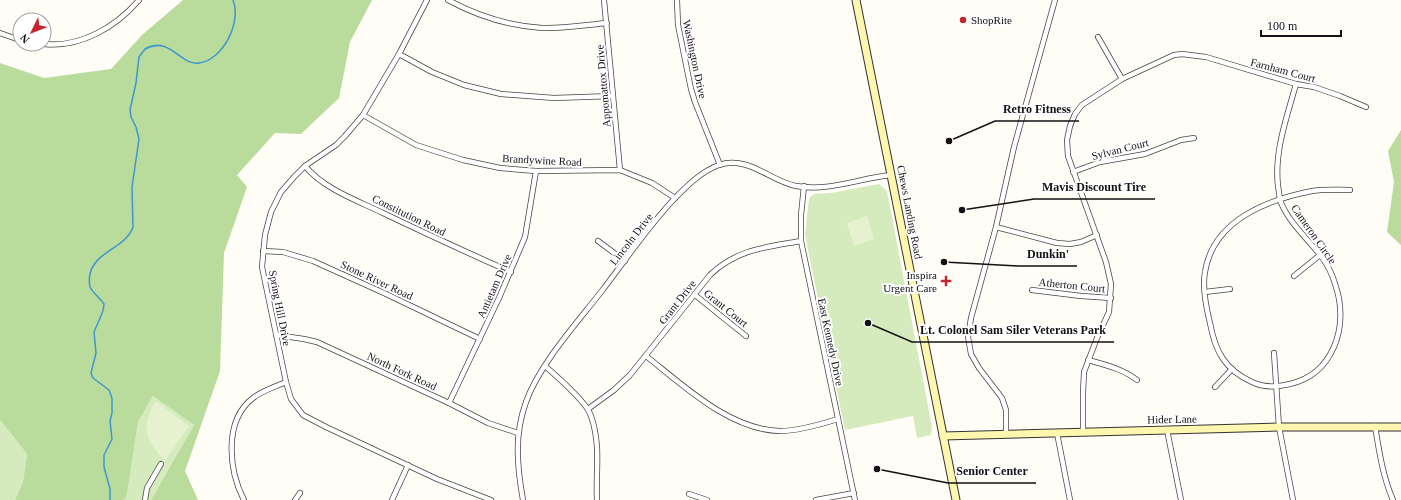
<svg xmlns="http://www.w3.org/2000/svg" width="1401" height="500" font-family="Georgia,serif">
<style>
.green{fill:#d5ebbd}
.forest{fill:#b9dc9c}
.pitch{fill:#e6f2cf}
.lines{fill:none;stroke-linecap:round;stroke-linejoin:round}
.stream{stroke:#3f96cf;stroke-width:1.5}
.street-casing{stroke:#444;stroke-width:6}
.secondary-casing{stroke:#333;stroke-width:9}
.street{stroke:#fff;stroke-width:4.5}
.secondary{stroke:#fff6b0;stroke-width:7}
.poi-dot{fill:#c4262e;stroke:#fff;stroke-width:1.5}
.labels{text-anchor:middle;stroke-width:4;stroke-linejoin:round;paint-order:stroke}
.poi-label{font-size:11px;fill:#111;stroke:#fff;text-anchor:start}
.street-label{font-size:11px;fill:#111;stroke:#fff}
.leader{fill:none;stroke:#111;stroke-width:1.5}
.callout-dot{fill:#111;stroke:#fff;stroke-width:1.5}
.callout-label{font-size:12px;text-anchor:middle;font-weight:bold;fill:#111;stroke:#fff;stroke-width:4;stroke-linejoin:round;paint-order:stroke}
</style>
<rect width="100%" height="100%" fill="#fffdf5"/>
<g class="green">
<path d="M879 184 887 191 932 427 931 435 917 438 913 416 845 430 805 235 809 198 814 194 831 193Z"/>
<path d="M153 396 194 425 151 500H124L127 495 138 422Z"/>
<path d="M0 420 27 454 23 482 15 500H0Z"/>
</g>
<g class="forest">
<path d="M183 0H372L350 42 339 98 301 134 275 133 237 175 247 187 224 253 220 371 185 471 198 500H151L194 425 153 396 138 422 127 495 124 500H15L23 482 27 454 0 420V63L44 78 111 69 142 35Z"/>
<path d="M1401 130V245L1387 232 1394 182 1388 151Z"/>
</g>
<g class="pitch">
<path d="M867 216 874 239 854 246 847 223Z"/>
<path d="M156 401 189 426 165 461C146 441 140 426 156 401Z"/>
</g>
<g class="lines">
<path class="stream" d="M110 500V489L104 467V455L112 439 110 421 112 413V398L109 390 93 378 91 373 96 353 94 332 103 311 104 304C100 298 93 293 90 287 89 282 89 279 90 274 95 251 126 248 133 227L132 187 139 139 136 127 131 117 130 110 136 83 139 57 145 49C170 35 180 66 199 63 223 60 242 22 233 0"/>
<g class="street-casing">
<g id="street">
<path d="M427 0 399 54 363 115 345 136 336 145 305 166 294 177 281 192 271 212 265 235 262 267 286 382 291 399 303 415 326 427 437 479 491 500"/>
<path d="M448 0C476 15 510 26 542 28 563 29 585 25 607 23"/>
<path d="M604 0 620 170"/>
<path d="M677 0 678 25 691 89 695 102 720 165"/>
<path d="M0 33 20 40"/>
<path d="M1098 37 1122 79"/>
<path d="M44 44C80 48 116 27 139 0"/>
<path d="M399 54 432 72 464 85 501 94 554 98 613 96"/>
<path d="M1296 84C1287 117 1274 151 1278 186 1279 190 1279 195 1280 200 1288 222 1307 238 1321 256 1328 265 1333 276 1336 287 1349 327 1333 374 1290 384 1278 387 1264 388 1252 382 1225 370 1215 351 1210 323 1206 307 1202 288 1205 272 1213 221 1266 200 1312 191 1324 189 1337 190 1350 190"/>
<path d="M363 115 416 145 463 160 500 168 536 171 620 170 652 183 675 198"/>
<path d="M305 166C324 189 356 200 383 213 425 233 468 253 511 272"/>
<path d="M1073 172 1100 162 1145 154 1181 140 1194 138"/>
<path d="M804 186 801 215V241L855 500"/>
<path d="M996 227 1057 243 1070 244 1081 242 1097 235"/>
<path d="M598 241 625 261"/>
<path d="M263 251 283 252 313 261 384 293 480 339"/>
<path d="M1294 276 1320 255"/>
<path d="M1032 290 1081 296 1111 298"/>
<path d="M1205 292 1230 289"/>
<path d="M695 295 746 336"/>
<path d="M276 335 304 339 317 342 449 403 488 423 518 433"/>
<path d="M1274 353 1279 427 1293 500"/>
<path d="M646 356C684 386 730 430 780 431 797 431 822 424 838 419"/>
<path d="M1088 360C1106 365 1123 369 1137 380"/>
<path d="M545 366C560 379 576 393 587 408 594 419 596 435 597 447 598 465 596 482 597 500"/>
<path d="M1215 387 1232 369"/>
<path d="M449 403 499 298 525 237 536 171"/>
<path d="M588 409 614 390 630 375 710 275C737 249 767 247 801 241"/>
<path d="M1375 426C1379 451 1383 477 1393 500"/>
<path d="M1167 430 1181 500"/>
<path d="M1083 432V393L1084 372 1097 338 1109 312 1111 284 1106 262 1068 156 1067 140 1070 126 1075 114 1082 105 1122 79 1174 55 1182 54 1206 57 1296 84 1314 87 1340 96 1366 107"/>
<path d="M1057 433 1070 500"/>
<path d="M1006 435V410L1002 398 979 368 971 354 968 337 971 318 996 227 1014 147 1055 0"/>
<path d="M689 494 707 500"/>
<path d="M145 500 147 488 161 464"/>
<path d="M244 500C229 471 223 421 253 398 263 390 275 387 286 382"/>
<path d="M295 500 300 493"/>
<path d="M392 500 408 465"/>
<path d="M523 500C517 466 514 435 526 402 539 365 576 324 601 292 625 261 648 226 676 197 688 185 702 171 719 165 748 155 770 181 796 186 829 192 859 178 892 175"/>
<path d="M816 500 854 493"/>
</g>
</g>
<g class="secondary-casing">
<g id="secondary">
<path d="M856 0 956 500"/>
<path d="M943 436 1279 427H1401"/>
</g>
</g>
<use href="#street" class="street"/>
<use href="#secondary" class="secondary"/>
</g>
<g class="poi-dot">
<circle cx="963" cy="20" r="4"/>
<path d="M944 275h4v4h4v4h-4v4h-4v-4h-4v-4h4z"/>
</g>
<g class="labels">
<g class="poi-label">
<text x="971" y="24">ShopRite</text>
<text x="937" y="279" text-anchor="end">Inspira<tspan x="937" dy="13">Urgent Care</tspan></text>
</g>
<g class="street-label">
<text transform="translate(695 59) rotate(78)" y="4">Washington Drive</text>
<text transform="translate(1283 70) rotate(15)" y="4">Farnham Court</text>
<text transform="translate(603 86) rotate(-95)" y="4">Appomattox Drive</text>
<text transform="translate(1120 149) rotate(-14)" y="4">Sylvan Court</text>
<text transform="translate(542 160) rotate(3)" y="4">Brandywine Road</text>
<text transform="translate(910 212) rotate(79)" y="4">Chews Landing Road</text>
<text transform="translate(409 215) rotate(26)" y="4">Constitution Road</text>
<text transform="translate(1314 234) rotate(55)" y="4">Cameron Circle</text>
<text transform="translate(631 239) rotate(-52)" y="4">Lincoln Drive</text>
<text transform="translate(377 280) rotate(25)" y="4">Stone River Road</text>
<text transform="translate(1072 285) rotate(6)" y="4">Atherton Court</text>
<text transform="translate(494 286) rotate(-66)" y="4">Antietam Drive</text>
<text transform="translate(677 302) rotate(-52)" y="4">Grant Drive</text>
<text transform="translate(280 308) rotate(79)" y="4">Spring Hill Drive</text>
<text transform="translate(726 308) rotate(39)" y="4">Grant Court</text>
<text transform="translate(831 342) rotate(78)" y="4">East Kennedy Drive</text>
<text transform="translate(402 371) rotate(25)" y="4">North Fork Road</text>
<text transform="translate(1172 419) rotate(-1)" y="4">Hider Lane</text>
</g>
</g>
<path class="leader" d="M949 141L995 121H1079M962 210L1034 199H1155M944 262L1019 266H1077M868 323L912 342H1114M877 469L948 483H1036"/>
<g class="callout-dot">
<circle cx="949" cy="141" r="4"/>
<circle cx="962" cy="210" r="4"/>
<circle cx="944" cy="262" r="4"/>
<circle cx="868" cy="323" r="4"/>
<circle cx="877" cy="469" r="4"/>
</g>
<g class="callout-label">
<text x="1037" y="113">Retro Fitness</text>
<text x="1094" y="191">Mavis Discount Tire</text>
<text x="1048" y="258">Dunkin'</text>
<text x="1013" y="334">Lt. Colonel Sam Siler Veterans Park</text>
<text x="992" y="475">Senior Center</text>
</g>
<g transform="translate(32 32) rotate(227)"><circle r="19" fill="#ffffff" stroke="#a0a0a0"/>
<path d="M0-3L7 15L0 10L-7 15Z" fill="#c4262e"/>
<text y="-6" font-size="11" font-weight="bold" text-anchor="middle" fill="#111111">N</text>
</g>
<path d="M1261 30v6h80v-6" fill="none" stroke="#111111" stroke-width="2"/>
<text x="1267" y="30" font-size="12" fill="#111111" stroke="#ffffff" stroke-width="3" paint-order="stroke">100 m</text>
</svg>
